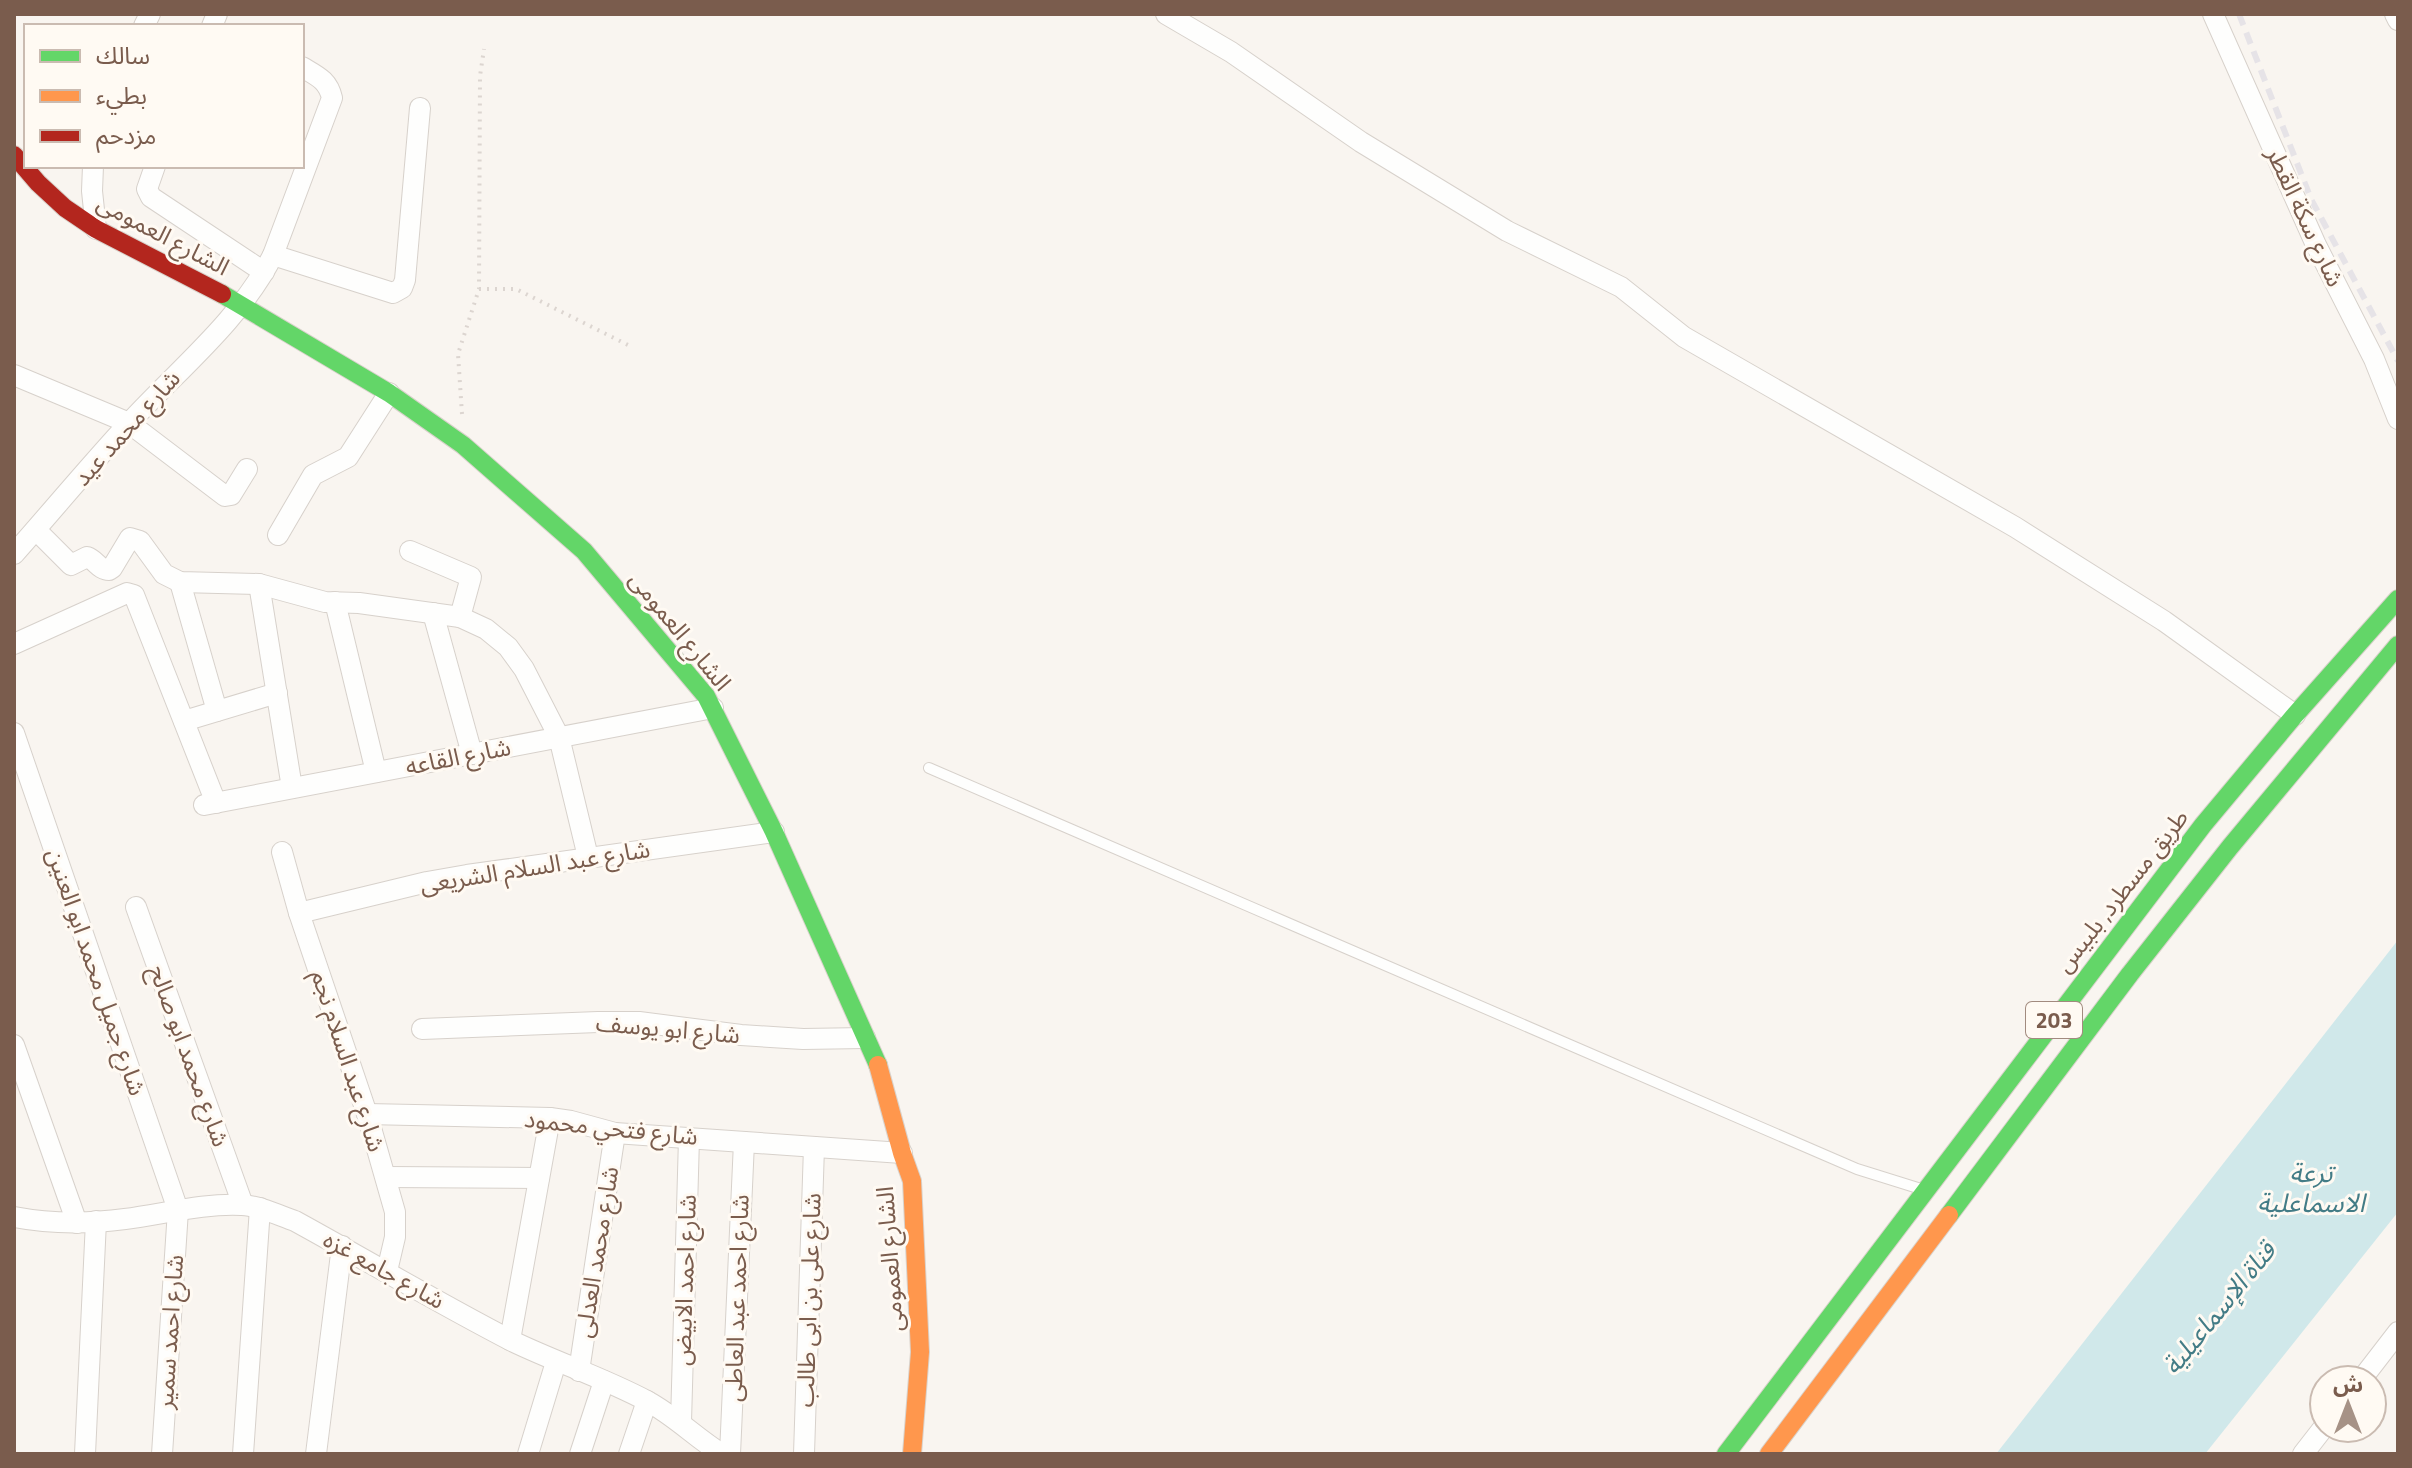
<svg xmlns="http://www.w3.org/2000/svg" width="2412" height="1468" font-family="'Titillium Web','Noto Sans Arabic',sans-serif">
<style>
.water{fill:#d0e8ea}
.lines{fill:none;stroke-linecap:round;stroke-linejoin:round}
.lane-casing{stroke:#d7d1cb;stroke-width:12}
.street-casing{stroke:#d7d1cb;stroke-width:22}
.fast-casing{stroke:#d9d2cb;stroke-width:20}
.slow-casing{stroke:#d9d2cb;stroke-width:20}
.jam-casing{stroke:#d9d2cb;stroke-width:20}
.path{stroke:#dcd5d0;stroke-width:4;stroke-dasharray:2 6;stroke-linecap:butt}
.lane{stroke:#fefefd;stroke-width:10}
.street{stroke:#fefefd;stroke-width:20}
.fast{stroke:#63d668;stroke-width:18}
.slow{stroke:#ff974d;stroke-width:18}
.jam{stroke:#b3261e;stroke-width:18}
.rail{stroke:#e6e3e7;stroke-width:6;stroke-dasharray:12 8;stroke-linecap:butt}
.labels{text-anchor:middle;stroke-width:6;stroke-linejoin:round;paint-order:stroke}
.shield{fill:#fffaf3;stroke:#a28b7f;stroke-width:2}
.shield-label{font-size:22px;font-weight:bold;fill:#7a5c4d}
.street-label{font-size:24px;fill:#7a5c4d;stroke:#fffaf3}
.water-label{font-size:26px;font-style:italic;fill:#437c86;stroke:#fffaf3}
</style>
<rect width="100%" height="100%" fill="#f9f5f0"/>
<path class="water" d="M2398 940V1212L2205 1454H1996Z"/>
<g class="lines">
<g class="lane-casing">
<path id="lane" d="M929 768 1857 1169 1921 1189"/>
</g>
<g class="street-casing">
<g id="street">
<path d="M1166 14 1231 52 1361 142 1507 231 1621 287 1684 337 2015 527 2164 621 2295 715"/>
<path d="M2213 14 2316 245 2374 359 2398 419"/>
<path d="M2395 14 2398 20"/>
<path d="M144 26 150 14"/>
<path d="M212 26 217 14"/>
<path d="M93 166 92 191 96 229"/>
<path d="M155 166 147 189 151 197 264 272"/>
<path d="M273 255 393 293 402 288 405 280 420 108"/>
<path d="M14 375 129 423 225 496 231 495 247 469"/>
<path d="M36 530 71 565 87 557C96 560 99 570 109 570L112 568 130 538 140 541 164 574 180 582 259 584 325 602 359 603 460 617 486 629 508 647 524 669 559 737 588 857"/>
<path d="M278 535 313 475 348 457 389 393"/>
<path d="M410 551 471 577 460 617"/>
<path d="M14 554C53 510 91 464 131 421 180 368 240 320 273 255L332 98C328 80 317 76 302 67"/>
<path d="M180 582 217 711"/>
<path d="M259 584 292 788"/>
<path d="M335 602 376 772"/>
<path d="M433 613 472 754"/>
<path d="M14 644 127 593 134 595 216 803"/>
<path d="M184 721 277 693"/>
<path d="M14 733 178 1210 162 1454"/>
<path d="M204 805 713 708"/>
<path d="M282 852 299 913 367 1114 395 1212V1237L387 1271"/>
<path d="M136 907 243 1205"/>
<path d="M299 913 427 882 467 875 774 832"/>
<path d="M422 1029 598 1022H639L741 1035 803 1039 865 1038"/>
<path d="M14 1045 77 1223"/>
<path d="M367 1114 550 1118 571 1121 615 1133 902 1153"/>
<path d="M386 1177 539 1178"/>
<path d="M14 1217C51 1224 87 1224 125 1219 164 1214 203 1203 242 1205 260 1206 278 1215 295 1221 368 1261 440 1304 514 1342 558 1363 604 1378 647 1401 675 1416 696 1438 722 1454"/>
<path d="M510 1340 550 1118"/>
<path d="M579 1371 615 1133"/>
<path d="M2361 1380 2398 1332"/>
<path d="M681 1422 689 1138"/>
<path d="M85 1454 96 1221"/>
<path d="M243 1454 260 1208"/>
<path d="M316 1454 342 1246"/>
<path d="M528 1454 556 1362"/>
<path d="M580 1454 604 1381"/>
<path d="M629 1454 647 1401"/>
<path d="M730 1454 744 1142"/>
<path d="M804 1454 814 1147"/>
<path d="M2303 1454 2324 1427"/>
</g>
</g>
<g class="fast-casing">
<g id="fast">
<path d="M222 294 389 393 463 445 584 551 706 696 774 832 878 1065"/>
<path d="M1949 1215 2130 974 2230 847 2398 645"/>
<path d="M1726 1454 2203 825 2295 715 2398 599"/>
</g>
</g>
<g class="slow-casing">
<g id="slow">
<path d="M878 1065 902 1153 912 1181 920 1352 912 1454"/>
<path d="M1769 1454 1949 1215"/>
</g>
</g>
<g class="jam-casing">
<path id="jam" d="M14 155 38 183 65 208 96 229 222 294"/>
</g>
<g class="path">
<path d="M479 289H516L632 347"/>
<path d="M462 414 458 354 479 289 480 76 484 49"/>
</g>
<use href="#lane" class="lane"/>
<use href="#street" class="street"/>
<use href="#fast" class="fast"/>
<use href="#slow" class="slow"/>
<use href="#jam" class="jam"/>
<path class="rail" d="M2239 14 2311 199 2398 361"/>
</g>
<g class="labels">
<rect class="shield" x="2026" y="1002" width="56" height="36" rx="6"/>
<g class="shield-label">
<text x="2054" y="1028">203</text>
</g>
<g class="street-label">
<text transform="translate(2305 217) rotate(65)" y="8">شارع سكة القطر</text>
<text transform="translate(163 235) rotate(28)" y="8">الشارع العمومى</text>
<text transform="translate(127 428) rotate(-48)" y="8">شارع محمد عيد</text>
<text transform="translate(680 631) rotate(51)" y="8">الشارع العمومى</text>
<text transform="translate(458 757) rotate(-11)" y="8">شارع القاعه</text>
<text transform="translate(535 867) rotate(-9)" y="8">شارع عبد السلام الشريعى</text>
<text transform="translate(2122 891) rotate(-52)" y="8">طريق مسطرد, بلبيس</text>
<text transform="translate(96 972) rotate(71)" y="8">شارع جميل محمد ابو العنين</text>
<text transform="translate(668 1029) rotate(5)" y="8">شارع ابو يوسف</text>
<text transform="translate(189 1056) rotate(70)" y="8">شارع محمد ابو صالح</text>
<text transform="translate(348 1061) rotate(72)" y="8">شارع عبد السلام نجم</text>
<text transform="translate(611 1128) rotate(6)" y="8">شارع فتحي محمود</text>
<text transform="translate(597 1252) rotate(-81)" y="8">شارع محمد العدلى</text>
<text transform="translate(890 1259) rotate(-94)" y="8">الشارع العمومى</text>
<text transform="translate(384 1270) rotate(29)" y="8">شارع جامع غزه</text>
<text transform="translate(685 1280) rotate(-88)" y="8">شارع احمد الابيض</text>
<text transform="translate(737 1298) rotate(-88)" y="8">شارع احمد عبد العاطى</text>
<text transform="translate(809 1300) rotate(-88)" y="8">شارع على بن ابى طالب</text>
<text transform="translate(170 1332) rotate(-86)" y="8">شارع احمد سمير</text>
</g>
<g class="water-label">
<text x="2311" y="1182">ترعة<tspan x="2311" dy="30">الاسماعلية</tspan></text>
<text transform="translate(2219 1308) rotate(-51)" y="9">قناة الإسماعيلية</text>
</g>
</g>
<rect width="2412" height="1468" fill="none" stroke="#7a5c4d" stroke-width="32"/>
<rect x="24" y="24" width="280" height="144" fill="#fffaf3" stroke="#cabbb1" stroke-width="2"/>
<rect x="40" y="50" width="40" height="12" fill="#63d668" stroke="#cabbb1" stroke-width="2"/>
<text x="96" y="64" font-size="24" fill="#7a5c4d">سالك</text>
<rect x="40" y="90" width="40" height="12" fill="#ff974d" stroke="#cabbb1" stroke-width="2"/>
<text x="96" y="104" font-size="24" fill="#7a5c4d">بطيء</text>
<rect x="40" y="130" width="40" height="12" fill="#b3261e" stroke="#cabbb1" stroke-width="2"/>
<text x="96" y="144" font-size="24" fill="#7a5c4d">مزدحم</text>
<g transform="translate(2348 1404)"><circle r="38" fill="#fffaf3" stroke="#cabbb1" stroke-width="2"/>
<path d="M0-6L14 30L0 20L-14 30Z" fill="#a69286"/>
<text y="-12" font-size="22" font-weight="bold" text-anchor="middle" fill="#7a5c4d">ش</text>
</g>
</svg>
